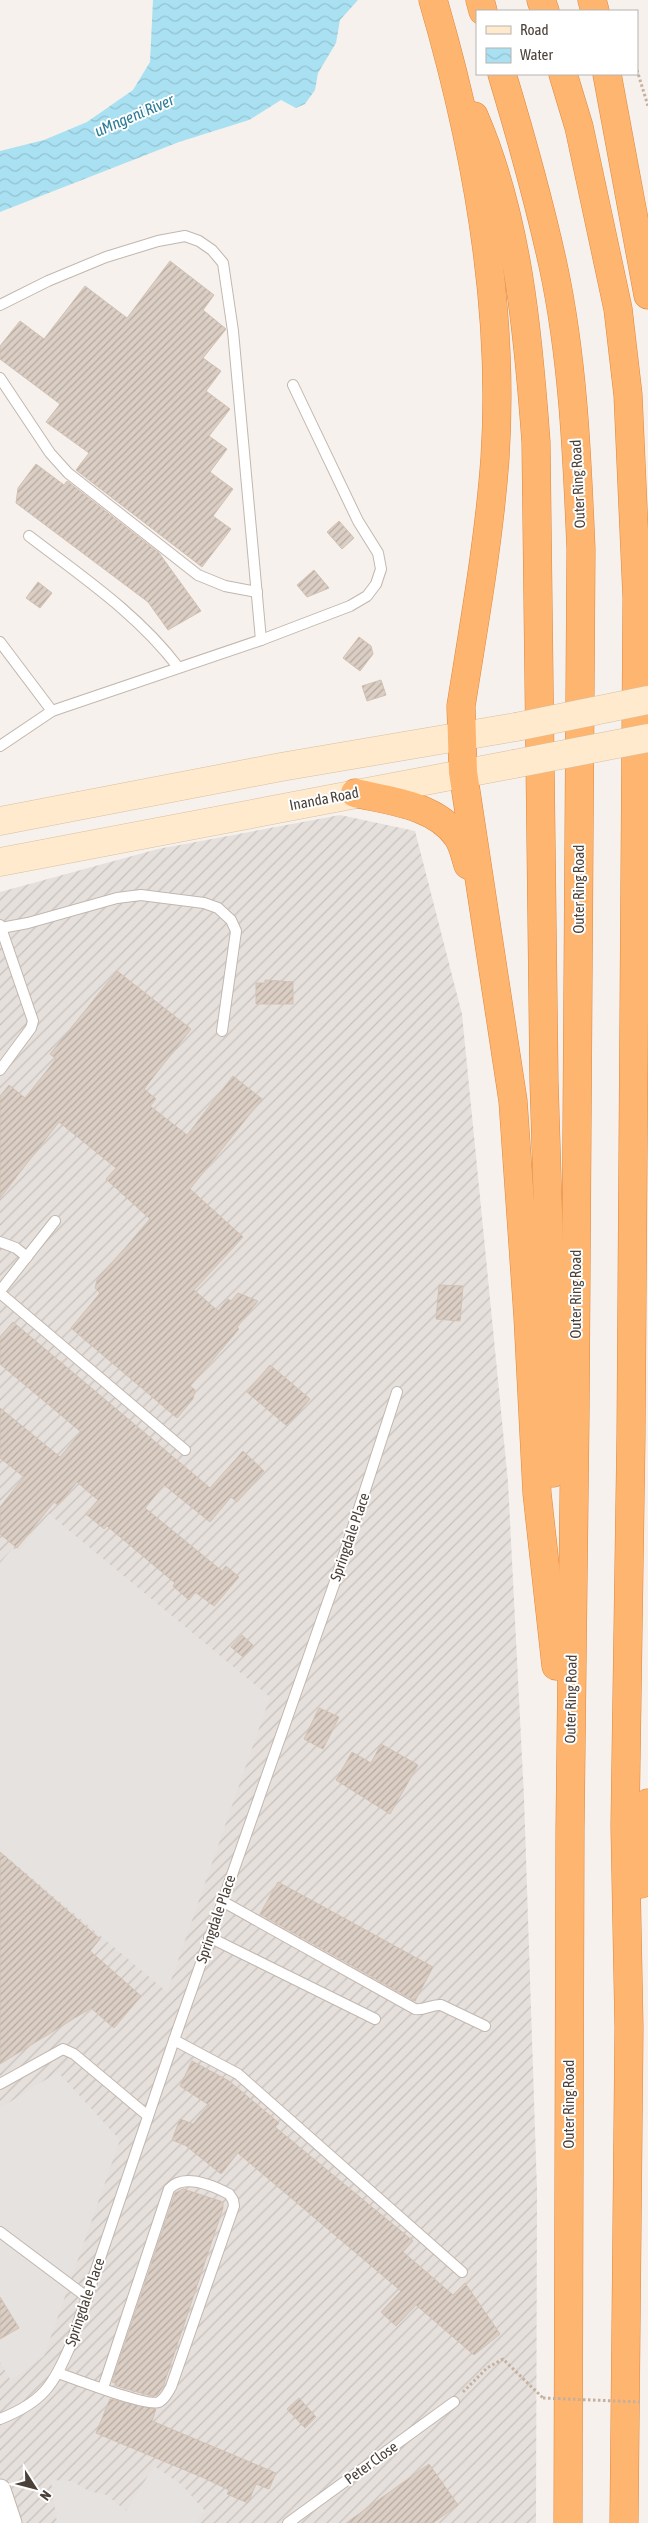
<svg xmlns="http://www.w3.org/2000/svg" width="648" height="2523" font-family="'Asap Condensed',sans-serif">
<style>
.industrial{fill:url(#industrial-furrows)}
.parking{fill:#e5e2e0}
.water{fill:url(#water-waves)}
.building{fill:url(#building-hatch);stroke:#d3c1b4}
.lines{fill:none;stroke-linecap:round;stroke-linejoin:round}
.service-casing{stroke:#c2b7ae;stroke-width:12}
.minor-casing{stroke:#c2b7ae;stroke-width:23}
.secondary-casing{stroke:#d9bf9e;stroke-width:29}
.motorway-casing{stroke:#df873d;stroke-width:29}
.path{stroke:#c4b09f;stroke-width:3;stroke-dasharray:2.5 2.5;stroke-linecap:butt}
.service{stroke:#fff;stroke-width:10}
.minor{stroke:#fff;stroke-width:21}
.secondary{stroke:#ffeacd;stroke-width:28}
.motorway{stroke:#feb56f;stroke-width:28}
.secondary-bridge-casing{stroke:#d9bf9e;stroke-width:29;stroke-linecap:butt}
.path-bridge{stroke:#c4b09f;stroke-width:3;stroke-dasharray:2.5 2.5;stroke-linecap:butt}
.secondary-bridge{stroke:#ffeacd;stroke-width:28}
.labels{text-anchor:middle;stroke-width:4;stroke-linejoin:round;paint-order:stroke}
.street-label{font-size:15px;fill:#4b4139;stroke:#fff}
.water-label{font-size:16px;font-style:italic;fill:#2a7c97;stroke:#fff}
</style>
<defs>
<pattern id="industrial-furrows" width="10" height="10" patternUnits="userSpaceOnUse" patternTransform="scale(1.25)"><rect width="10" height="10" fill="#e6e0dd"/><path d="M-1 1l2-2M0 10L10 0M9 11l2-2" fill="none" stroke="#c7c1be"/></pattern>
<pattern id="water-waves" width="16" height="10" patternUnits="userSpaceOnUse" patternTransform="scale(1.25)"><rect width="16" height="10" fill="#a9e1f2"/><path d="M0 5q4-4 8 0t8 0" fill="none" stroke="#93c2d0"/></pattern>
<pattern id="building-hatch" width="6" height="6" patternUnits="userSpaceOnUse" patternTransform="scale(1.25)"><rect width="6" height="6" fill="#dbcec4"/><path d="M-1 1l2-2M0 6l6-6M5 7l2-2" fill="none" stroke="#b4a9a0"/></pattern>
</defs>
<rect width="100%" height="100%" fill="#f6f1ec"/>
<path class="industrial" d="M340 815 415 831 462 1014 508 1482 524 1797 537 2190 536 2523H0V892L158 849Z"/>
<g class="parking">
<path d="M49 1514 270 1697 167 1992 0 1851V1563L13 1548 18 1552Z"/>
<path d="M58 2072 120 2140 44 2356 11 2381 0 2362V2108Z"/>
<path d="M154 2466 182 2485 205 2511 195 2523H57L51 2480 72 2481 89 2491 107 2495 126 2511Z"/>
</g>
<path class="water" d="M153 0H358L340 20 336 43 318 73 315 90 305 104 296 108 281 100 249 120 179 142 0 212V151L44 140 87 122 133 90 150 62Z"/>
<g class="building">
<path d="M170 261 214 295 203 310 226 329 203 358 221 371 206 391 230 409 209 436 227 449 210 472 233 489 213 516 231 529 202 567 76 470 89 453 46 422 60 404 0 359V346L20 321 44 339 85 286 127 318Z"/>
<path d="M36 464 64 485 67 481 159 553 201 611 168 630 148 602 16 503 18 488Z"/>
<path d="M339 521 354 538 342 549 327 532Z"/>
<path d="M314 570 329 588 307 597 297 585Z"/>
<path d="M38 582 52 593 40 608 26 598Z"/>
<path d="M359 637 371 646 373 654 360 671 343 658Z"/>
<path d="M381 680 386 695 367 701 362 686Z"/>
<path d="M117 971 191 1029 144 1089 156 1099 150 1106 187 1135 233 1076 262 1099 190 1189 243 1237 194 1290 218 1311 228 1299 231 1301 238 1293 258 1301 237 1327 239 1329 190 1386 195 1390 193 1399 177 1418 71 1328 100 1293 95 1288 97 1280 150 1219 106 1179 116 1168 59 1122 0 1198V1096L9 1085 25 1098 56 1059 50 1054Z"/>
<path d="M265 980 293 982V1004H256V983H265Z"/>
<path d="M439 1285 463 1286 460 1321 436 1319Z"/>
<path d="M13 1322 210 1488 243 1451 264 1471 237 1502 231 1497 210 1522 164 1485 145 1508 222 1571 226 1566 239 1577 214 1606 195 1592 189 1600 173 1586 175 1583 107 1526 104 1529 86 1514 98 1500 77 1482 58 1505 54 1502 17 1548 0 1534V1507L24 1477 0 1458V1408L60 1457 81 1432 0 1364V1337Z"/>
<path d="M270 1365 310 1399 287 1426 247 1392Z"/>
<path d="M242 1635 253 1645 243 1657 231 1647Z"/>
<path d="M319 1708 339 1717 323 1749 304 1739Z"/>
<path d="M381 1744 418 1765 390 1814 336 1780 352 1752 371 1763Z"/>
<path d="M0 1852 100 1939 90 1951 141 1996 114 2028 91 2008 0 2064Z"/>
<path d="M278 1882 433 1967 415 2001 260 1914Z"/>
<path d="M192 2061 229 2081 279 2123 275 2127 413 2241 403 2252 453 2295 465 2283 500 2334 474 2355 416 2305 396 2326 381 2312 401 2291 238 2153 221 2174 185 2145 172 2140 180 2119 193 2124 209 2105 180 2086Z"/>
<path d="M183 2189 223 2202V2208L163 2387 157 2395 152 2396 116 2386 117 2384 112 2382 175 2193Z"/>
<path d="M0 2297 19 2328 0 2339Z"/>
<path d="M299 2398 316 2417 305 2428 287 2409Z"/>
<path d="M110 2399 156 2409 152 2421 276 2473 269 2489 256 2484 248 2503 227 2494 229 2490 204 2478 96 2433Z"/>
<path d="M429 2464 458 2505 433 2523H346Z"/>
</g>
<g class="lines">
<g class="service-casing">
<g id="service">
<path d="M0 305 48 281 106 257 158 241 185 236 199 241 212 250 223 263 233 331 261 640 52 711 0 746"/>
<path d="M0 378 50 453 68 473 198 575 225 586 257 592"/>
<path d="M29 536C81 576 138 614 178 667"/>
<path d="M261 640 350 606 367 596 376 584 381 569 378 553 358 521 293 385"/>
<path d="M0 642 52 711"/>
<path d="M0 925 1 928 28 923 117 898 141 895 204 903 218 908 231 920 236 931 222 1031"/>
<path d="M0 1070 31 1028 33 1021 1 928"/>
<path d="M0 1242 16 1248 27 1257"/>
<path d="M0 1291 55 1221"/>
<path d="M0 1293 185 1450"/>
<path d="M222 1901 415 2009C424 2011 431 2004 441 2005L485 2026"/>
<path d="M209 1937 375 2019"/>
<path d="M174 2040 238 2074 462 2272"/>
<path d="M0 2084 63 2049 74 2054 148 2116"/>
<path d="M0 2232 88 2298"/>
<path d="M58 2373C75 2379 147 2407 159 2402 165 2399 168 2392 171 2387L234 2206 233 2200 229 2194C212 2185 183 2173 169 2189L103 2388"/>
<path d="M0 2419C43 2402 53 2386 71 2344L174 2040 338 1573 397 1392"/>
<path d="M288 2523 454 2402"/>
</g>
</g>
<g class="minor-casing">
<path id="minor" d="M0 2490 11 2523"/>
</g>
<g class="secondary-casing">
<g id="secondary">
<path d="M0 821 281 767 516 727"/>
<path d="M0 862 514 764"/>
</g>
</g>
<g class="motorway-casing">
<g id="motorway">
<path d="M433 0C476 147 505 305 495 458 489 541 474 624 461 706L463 772 513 1101 528 1317 537 1493 556 1666"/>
<path d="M480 0 483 11"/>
<path d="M541 0 545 11"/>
<path d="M592 0 595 11"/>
<path d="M502 74C521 137 539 201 553 265 573 358 577 454 581 549L575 1416 570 1830 568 2523"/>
<path d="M563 74 579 127 618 309 628 395 637 598 631 1436 625 1826 629 2028 624 2523"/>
<path d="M607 74 648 295"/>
<path d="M474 116C518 218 528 332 536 442L544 1081 553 1372V1473"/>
<path d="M355 793C390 801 435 805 457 836 463 844 465 856 468 865"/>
<path d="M641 1884 648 1803"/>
</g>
</g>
<g class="path">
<path d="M637 70 648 106"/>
<path d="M463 2392 487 2368 503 2359 543 2398"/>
</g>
<use href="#service" class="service"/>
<use href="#minor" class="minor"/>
<use href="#secondary" class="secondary"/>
<use href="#motorway" class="motorway"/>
<g class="secondary-bridge-casing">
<g id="secondary-bridge">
<path d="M516 727 648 700"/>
<path d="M514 764 648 738"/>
</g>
</g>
<path class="path-bridge" d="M543 2398 640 2402"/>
<use href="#secondary-bridge" class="secondary-bridge"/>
</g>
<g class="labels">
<g class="street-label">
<text transform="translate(578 484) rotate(-93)" y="5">Outer Ring Road</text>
<text transform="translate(324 799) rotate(-11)" y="5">Inanda Road</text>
<text transform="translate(579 889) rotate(-90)" y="5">Outer Ring Road</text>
<text transform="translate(576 1294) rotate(-90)" y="5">Outer Ring Road</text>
<text transform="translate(350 1537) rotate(-71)" y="5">Springdale Place</text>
<text transform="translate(571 1699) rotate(-89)" y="5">Outer Ring Road</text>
<text transform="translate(216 1919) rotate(-71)" y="5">Springdale Place</text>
<text transform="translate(569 2104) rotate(-90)" y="5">Outer Ring Road</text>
<text transform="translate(85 2302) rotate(-71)" y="5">Springdale Place</text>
<text transform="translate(371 2463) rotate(-36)" y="5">Peter Close</text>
</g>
<g class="water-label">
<text transform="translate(134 115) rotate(-23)" y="6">uMngeni River</text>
</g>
</g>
<rect x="476" y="10" width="162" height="65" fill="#ffffff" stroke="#b7b3b0"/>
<rect x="486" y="26" width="25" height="8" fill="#ffeacd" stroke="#b7b3b0"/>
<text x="520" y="35" font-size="15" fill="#4b4139">Road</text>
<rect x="486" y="48" width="25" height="15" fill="url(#water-waves)" stroke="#b7b3b0"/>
<text x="520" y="60" font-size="15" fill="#4b4139">Water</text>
<g transform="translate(35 2488) rotate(126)" stroke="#ffffff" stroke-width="4" paint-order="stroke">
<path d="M0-4L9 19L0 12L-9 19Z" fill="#4b4139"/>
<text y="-8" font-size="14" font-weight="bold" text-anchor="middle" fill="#4b4139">N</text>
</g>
</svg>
